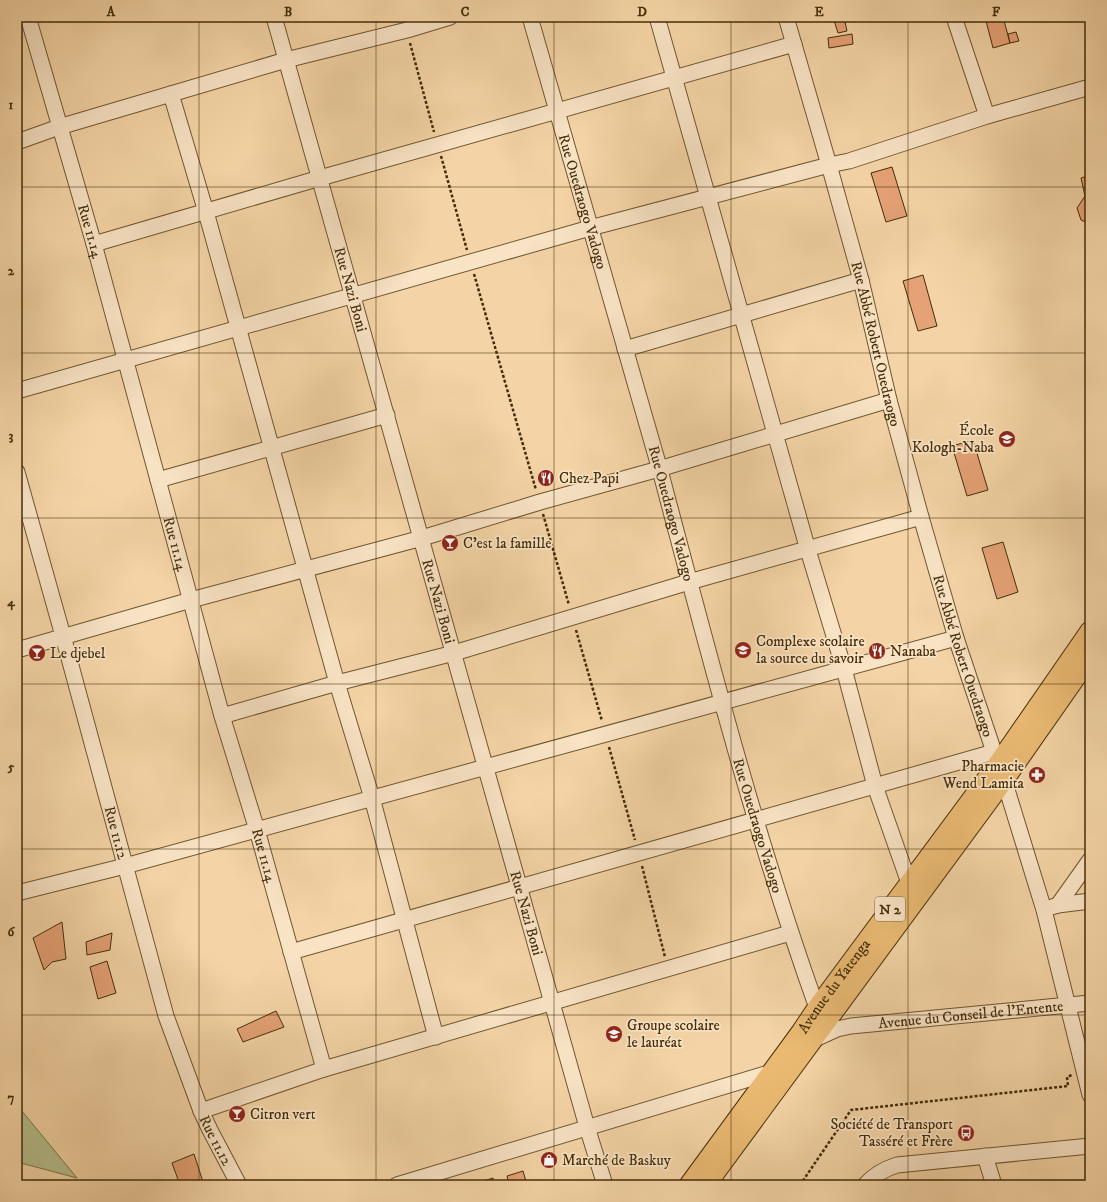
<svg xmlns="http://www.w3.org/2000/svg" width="1107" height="1202" font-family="'IM FELL DW Pica',serif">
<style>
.green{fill:#b5be8c;stroke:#7c764a}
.building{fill:#e5a276;stroke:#442d09}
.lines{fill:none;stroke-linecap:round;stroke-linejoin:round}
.minor-casing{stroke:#705730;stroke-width:17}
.major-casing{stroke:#442d09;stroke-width:21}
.path{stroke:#442d09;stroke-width:2.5;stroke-dasharray:3 2;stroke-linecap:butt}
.minor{stroke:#f8e3c5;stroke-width:15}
.major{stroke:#eaba73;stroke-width:19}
.grid{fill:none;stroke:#442d09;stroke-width:1;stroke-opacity:0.55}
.labels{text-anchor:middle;stroke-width:3.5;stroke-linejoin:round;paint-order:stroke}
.shield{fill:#f8e3c5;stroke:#7a6441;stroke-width:1}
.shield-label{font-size:14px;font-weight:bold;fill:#442d09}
.street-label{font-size:15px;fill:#442d09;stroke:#f8e3c5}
.poi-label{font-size:15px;fill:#442d09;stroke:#f8e3c5;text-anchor:start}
.neatline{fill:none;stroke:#442d09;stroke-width:1.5}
.grid-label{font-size:13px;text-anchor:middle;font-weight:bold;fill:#442d09}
</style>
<rect width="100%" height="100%" fill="#f4d4a6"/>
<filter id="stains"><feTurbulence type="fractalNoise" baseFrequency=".005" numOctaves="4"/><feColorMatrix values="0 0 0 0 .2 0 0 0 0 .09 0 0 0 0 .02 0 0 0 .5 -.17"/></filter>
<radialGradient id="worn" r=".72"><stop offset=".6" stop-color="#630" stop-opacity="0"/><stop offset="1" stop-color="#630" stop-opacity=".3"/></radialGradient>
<path class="green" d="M17 1105 77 1178 17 1162Z"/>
<g class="building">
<path d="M833 17H844L847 31 838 33Z"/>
<path d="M985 17H1003L1010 43 993 48Z"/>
<path d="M1016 32 1019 41 1010 43 1008 34Z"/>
<path d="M852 34 853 44 829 48 828 38Z"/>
<path d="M892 167 907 216 886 222 871 173Z"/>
<path d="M1090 175V224L1081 220 1077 208 1085 196 1081 178Z"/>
<path d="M923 275 937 326 918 331 903 281Z"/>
<path d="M973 440 988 490 967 496 952 446Z"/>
<path d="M1003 542 1018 592 997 599 982 548Z"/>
<path d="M62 922 66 959 52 962 44 970 33 938Z"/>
<path d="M112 933 110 950 87 955 86 942Z"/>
<path d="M107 961 116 993 98 999 90 967Z"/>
<path d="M276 1011 284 1027 243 1042 237 1029Z"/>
<path d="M194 1154 204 1185H180L172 1163Z"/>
<path d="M523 1171 527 1185H509L507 1176Z"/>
<path d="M493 1178 495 1185H471Z"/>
</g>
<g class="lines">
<g class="minor-casing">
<g id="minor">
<path id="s1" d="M28 17 94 244 222 716 257 830 324 1069"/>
<path id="s2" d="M274 17 587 1127 605 1185"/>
<path id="s3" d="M530 17C572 168 618 319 660 470 708 651 754 832 817 1008"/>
<path d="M657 17 808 550 844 669 875 786 909 883"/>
<path id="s4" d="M786 17 829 165 861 280 889 400 921 517 956 638 994 752 1000 761 1004 780 1044 910 1090 1095"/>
<path d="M954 17 987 116"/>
<path d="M171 94 206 212 337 683 372 798 436 1037"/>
<path d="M17 142 59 127 286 60 407 30 450 17"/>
<path d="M94 244 320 178 794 44"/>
<path d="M625 349 861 280"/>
<path d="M17 391 590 228 829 165 849 161 987 116 1090 87"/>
<path id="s5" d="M17 472 63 636 166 1016 201 1111 210 1130 239 1185"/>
<path d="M158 480 387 415"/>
<path d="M17 650 191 600 422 538 540 502 659 469 889 400"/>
<path d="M222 716 337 683 454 653 689 582 921 517"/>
<path d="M17 893 125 866 956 638"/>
<path d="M1058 905 1090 860"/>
<path d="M1052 907 1058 905 1090 901"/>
<path d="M291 952 994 752"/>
<path id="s6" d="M813 1040 837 1029 851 1026 1090 1003"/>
<path d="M201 1111 324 1069 790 933"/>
<path d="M985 1156 994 1185"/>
<path d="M397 1185 772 1072"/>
<path d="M865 1185C874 1175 884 1169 897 1165L1090 1146"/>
</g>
</g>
<g class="major-casing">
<g id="major">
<path id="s7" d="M689 1185 801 1032 817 1008 1000 761 1090 631"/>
<path d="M706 1185 1004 780 1090 657"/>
</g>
</g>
<g class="path">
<path d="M410 43 434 132"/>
<path d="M441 156 467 250"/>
<path d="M474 274 536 490"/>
<path d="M543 514 569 605"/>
<path d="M576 630 602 721"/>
<path d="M609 747 635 840"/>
<path d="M642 866 665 957"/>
<path d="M800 1185 851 1110 1068 1086 1067 1077 1072 1075"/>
</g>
<use href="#minor" class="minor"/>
<use href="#major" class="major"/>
</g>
<path class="grid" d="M199 17V1185M376 17V1185M554 17V1185M731 17V1185M908 17V1185M17 187H1090M17 353H1090M17 518H1090M17 684H1090M17 849H1090M17 1015H1090"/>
<defs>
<g id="school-disc" transform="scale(0.9)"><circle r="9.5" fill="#8f2418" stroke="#f8e3c5"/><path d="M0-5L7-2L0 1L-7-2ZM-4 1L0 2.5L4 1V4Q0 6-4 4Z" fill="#fff"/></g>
<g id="restaurant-disc" transform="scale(0.9)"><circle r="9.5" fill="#8f2418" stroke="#f8e3c5"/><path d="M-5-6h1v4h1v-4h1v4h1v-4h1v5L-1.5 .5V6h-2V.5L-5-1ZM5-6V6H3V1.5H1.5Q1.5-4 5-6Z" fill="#fff"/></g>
<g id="bar-disc" transform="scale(0.9)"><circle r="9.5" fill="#8f2418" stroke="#f8e3c5"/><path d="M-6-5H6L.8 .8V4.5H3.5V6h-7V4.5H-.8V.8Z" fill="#fff"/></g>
<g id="pharmacy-disc" transform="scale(0.9)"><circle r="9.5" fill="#8f2418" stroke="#f8e3c5"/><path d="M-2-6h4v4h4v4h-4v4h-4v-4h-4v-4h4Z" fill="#fff"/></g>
<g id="bus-disc" transform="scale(0.9)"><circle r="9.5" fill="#8f2418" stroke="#f8e3c5"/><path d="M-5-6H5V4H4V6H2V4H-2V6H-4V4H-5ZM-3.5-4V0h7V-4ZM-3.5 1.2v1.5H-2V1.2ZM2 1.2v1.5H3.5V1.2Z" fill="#fff"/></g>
<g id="shop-disc" transform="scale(0.9)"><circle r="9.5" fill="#8f2418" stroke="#f8e3c5"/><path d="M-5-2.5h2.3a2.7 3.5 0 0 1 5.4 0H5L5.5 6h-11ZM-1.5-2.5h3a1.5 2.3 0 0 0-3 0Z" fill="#fff"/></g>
</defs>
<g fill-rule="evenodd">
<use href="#school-disc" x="1007" y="439"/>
<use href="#restaurant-disc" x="546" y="478"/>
<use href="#bar-disc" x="450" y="543"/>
<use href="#school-disc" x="743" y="650"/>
<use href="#restaurant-disc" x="877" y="651"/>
<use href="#bar-disc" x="37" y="653"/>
<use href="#pharmacy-disc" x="1037" y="775"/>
<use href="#school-disc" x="614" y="1034"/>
<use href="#bar-disc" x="237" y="1114"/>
<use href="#bus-disc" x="966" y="1133"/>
<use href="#shop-disc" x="549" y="1160"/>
</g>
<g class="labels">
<rect class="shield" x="875" y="897" width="30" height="24" rx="3"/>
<g class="shield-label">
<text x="890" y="914">N 2</text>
</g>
<g class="street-label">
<text dy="5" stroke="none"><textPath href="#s3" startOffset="192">Rue Ouedraogo Vadogo</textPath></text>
<text dy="5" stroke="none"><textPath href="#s1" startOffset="223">Rue 11.14</textPath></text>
<text dy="5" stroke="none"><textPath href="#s2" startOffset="283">Rue Nazi Boni</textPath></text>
<text dy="5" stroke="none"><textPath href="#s4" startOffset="339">Rue Abbé Robert Ouedraogo</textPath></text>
<text dy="5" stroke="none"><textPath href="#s3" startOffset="516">Rue Ouedraogo Vadogo</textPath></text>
<text dy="5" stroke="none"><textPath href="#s1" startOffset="547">Rue 11.14</textPath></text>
<text dy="5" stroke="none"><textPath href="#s2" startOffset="607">Rue Nazi Boni</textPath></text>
<text dy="5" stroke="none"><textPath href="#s4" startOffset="663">Rue Abbé Robert Ouedraogo</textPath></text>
<text dy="5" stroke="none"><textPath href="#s3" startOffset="840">Rue Ouedraogo Vadogo</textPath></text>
<text dy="5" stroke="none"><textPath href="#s5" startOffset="374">Rue 11.12</textPath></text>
<text dy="5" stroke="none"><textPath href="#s1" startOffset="871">Rue 11.14</textPath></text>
<text dy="5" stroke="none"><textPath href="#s2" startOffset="931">Rue Nazi Boni</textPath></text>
<text dy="5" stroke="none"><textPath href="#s7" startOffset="246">Avenue du Yatenga</textPath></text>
<text dy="5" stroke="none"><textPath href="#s6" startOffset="161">Avenue du Conseil de l'Entente</textPath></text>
<text dy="5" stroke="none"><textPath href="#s5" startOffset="698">Rue 11.12</textPath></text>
</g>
<g class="poi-label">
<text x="994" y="435" text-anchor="end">École<tspan x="994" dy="17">Kologh-Naba</tspan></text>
<text x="559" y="483">Chez Papi</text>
<text x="463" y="548">C'est la famille</text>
<text x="756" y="646">Complexe scolaire<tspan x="756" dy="17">la source du savoir</tspan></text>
<text x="890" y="656">Nanaba</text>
<text x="50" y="658">Le djebel</text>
<text x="1024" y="771" text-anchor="end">Pharmacie<tspan x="1024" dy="17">Wend Lamita</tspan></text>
<text x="627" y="1030">Groupe scolaire<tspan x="627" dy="17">le lauréat</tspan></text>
<text x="250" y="1119">Citron vert</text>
<text x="953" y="1129" text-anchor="end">Société de Transport<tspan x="953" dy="17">Tasséré et Frère</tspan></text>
<text x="562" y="1165">Marché de Baskuy</text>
</g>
</g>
<rect width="1107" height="1202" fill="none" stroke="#f4d4a6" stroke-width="44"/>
<rect x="22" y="22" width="1063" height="1158" class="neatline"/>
<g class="grid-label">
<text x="111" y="16">A</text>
<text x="288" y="16">B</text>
<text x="465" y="16">C</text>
<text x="642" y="16">D</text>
<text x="819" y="16">E</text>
<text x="996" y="16">F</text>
<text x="11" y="109">1</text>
<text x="11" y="275">2</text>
<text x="11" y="440">3</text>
<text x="11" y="606">4</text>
<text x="11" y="771">5</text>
<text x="11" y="936">6</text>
<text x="11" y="1102">7</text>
</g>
<rect width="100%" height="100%" filter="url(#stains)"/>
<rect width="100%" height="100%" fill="url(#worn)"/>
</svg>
